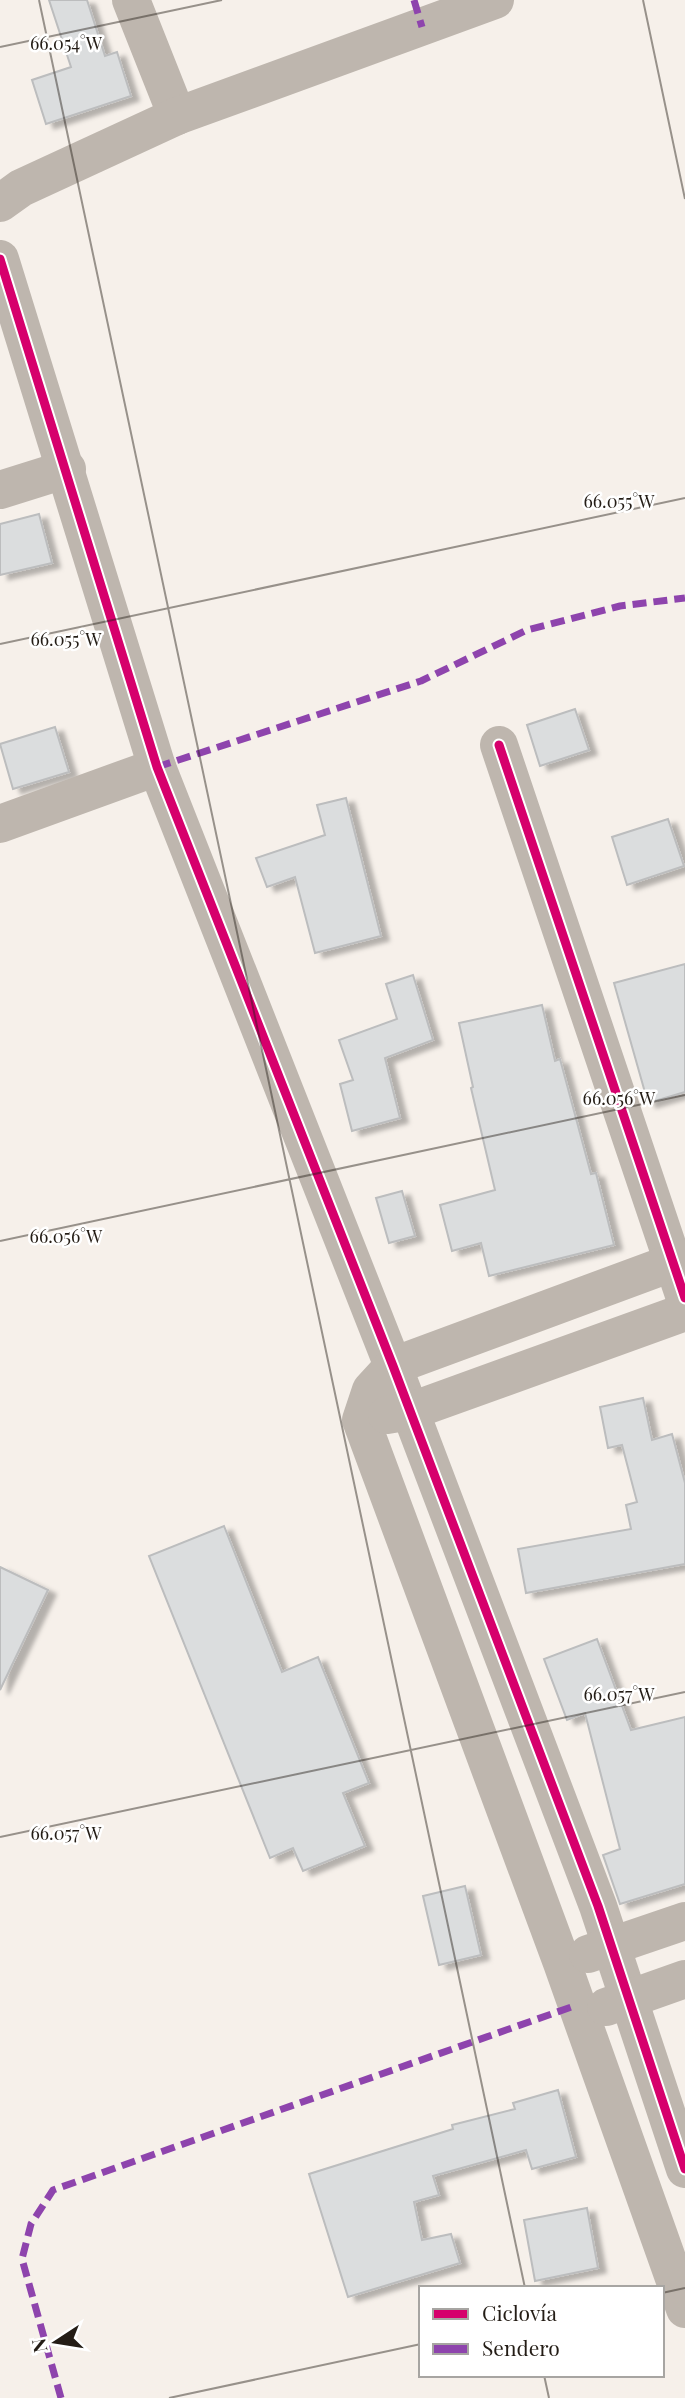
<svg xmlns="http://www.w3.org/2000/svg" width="685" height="2398" font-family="'Playfair Display',serif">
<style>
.building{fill:#dbddde;stroke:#bcbdbe;stroke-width:2;filter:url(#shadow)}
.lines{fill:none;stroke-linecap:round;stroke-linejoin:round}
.minor{stroke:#beb6ae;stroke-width:38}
.quiet{stroke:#8e44ad;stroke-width:7;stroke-dasharray:14 7;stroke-linecap:butt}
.cycleway-casing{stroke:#fff;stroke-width:13}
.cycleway{stroke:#d6006c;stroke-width:9}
.ticks{fill:none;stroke:#241d16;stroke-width:2;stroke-opacity:0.45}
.ticks-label{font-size:18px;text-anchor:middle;fill:#241d16;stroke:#fff;stroke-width:5;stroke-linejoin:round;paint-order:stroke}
</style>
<defs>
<filter id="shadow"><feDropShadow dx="8" dy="4.5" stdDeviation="2" flood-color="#0004"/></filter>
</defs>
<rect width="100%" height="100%" fill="#f6f0ea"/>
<g class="building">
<path d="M49 0H87L105 56 117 52 131 96 46 124 32 80 71 67Z"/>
<path d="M39 514 52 563 0 575V524Z"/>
<path d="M575 709 589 750 540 766 527 725Z"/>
<path d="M55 727 69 772 13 789 0 744Z"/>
<path d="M346 798 381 936 315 953 295 877 267 887 256 858 325 835 317 805Z"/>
<path d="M668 819 684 866 627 885 612 837Z"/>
<path d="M685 964V1092L648 1103 614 983Z"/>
<path d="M413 975 433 1040 385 1058 400 1118 352 1131 340 1084 353 1080 339 1040 397 1019 386 984Z"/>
<path d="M542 1005 555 1061 560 1059 591 1174 596 1173 614 1245 489 1276 481 1243 452 1251 440 1205 495 1190 471 1088 473 1087 459 1023Z"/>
<path d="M402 1191 415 1236 389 1243 376 1198Z"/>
<path d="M643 1398 652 1440 672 1434 685 1483V1564L526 1593 518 1549 631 1529 626 1505 637 1502 622 1445 608 1448 600 1407Z"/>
<path d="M224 1526 282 1672 318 1657 369 1783 343 1793 365 1846 303 1871 293 1848 270 1858 149 1556Z"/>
<path d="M0 1567 48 1590 0 1690Z"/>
<path d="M597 1639 631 1730 685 1717V1884L620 1904 603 1855 620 1849 585 1713 567 1720 544 1659Z"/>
<path d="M465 1886 481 1955 439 1965 423 1896Z"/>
<path d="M558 2090 576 2157 532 2169 526 2150 433 2176 439 2195 414 2202 422 2240 451 2234 460 2263 348 2297 309 2174 453 2129 452 2125 515 2109 513 2103Z"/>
<path d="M587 2208 598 2268 535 2281 524 2220Z"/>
</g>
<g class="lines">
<g class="minor">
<path d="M131 0 177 116"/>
<path d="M0 203 21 188 177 116 495 0"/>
<path d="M0 259 157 767 393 1366 598 1906 685 2169"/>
<path d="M0 490 67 469"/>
<path d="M499 745 685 1298"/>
<path d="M0 824 157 767"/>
<path d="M685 1258 393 1366 371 1390 361 1420 562 1963 685 2309"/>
<path d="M387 1415 411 1411 685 1312"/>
<path d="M588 1954 685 1921"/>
<path d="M606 2007 685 1979"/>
</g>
<g class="quiet">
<path d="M414 0 422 27"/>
<path d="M157 767 421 681 527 630 620 606 685 598"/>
<path d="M61 2398 22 2259 31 2224 53 2190 577 2005"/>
</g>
<g class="cycleway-casing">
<g id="cycleway">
<path d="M0 259 157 767 393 1366 598 1906 685 2169"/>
<path d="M499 745 685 1298"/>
</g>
</g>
<use href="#cycleway" class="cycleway"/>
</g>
<path class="ticks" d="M39 0 525 2288M643 0 685 199M0 47 222 0M0 644 685 498M0 1241 685 1095M0 1837 685 1692M662 2293 685 2288M544 2375 549 2398M169 2398 421 2344"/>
<g class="ticks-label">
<text x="66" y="50">66.054°W</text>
<text x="619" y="508">66.055°W</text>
<text x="66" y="646">66.055°W</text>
<text x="619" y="1105">66.056°W</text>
<text x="66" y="1243">66.056°W</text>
<text x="619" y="1701">66.057°W</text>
<text x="66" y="1840">66.057°W</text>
</g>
<rect x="419" y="2286" width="245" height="91" fill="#ffffff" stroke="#a7a5a2" stroke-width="2"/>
<rect x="433" y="2309" width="35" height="10" fill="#d6006c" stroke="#a7a5a2" stroke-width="2"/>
<text x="482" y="2321" font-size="21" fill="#241d16">Ciclovía</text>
<rect x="433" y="2344" width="35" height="10" fill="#8e44ad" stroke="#a7a5a2" stroke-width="2"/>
<text x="482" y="2356" font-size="21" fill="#241d16">Sendero</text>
<g transform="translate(56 2342) rotate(258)" stroke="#ffffff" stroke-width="5" paint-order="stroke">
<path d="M0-5L12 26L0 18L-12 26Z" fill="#241d16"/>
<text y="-10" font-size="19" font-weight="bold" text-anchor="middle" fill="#241d16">N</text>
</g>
</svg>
